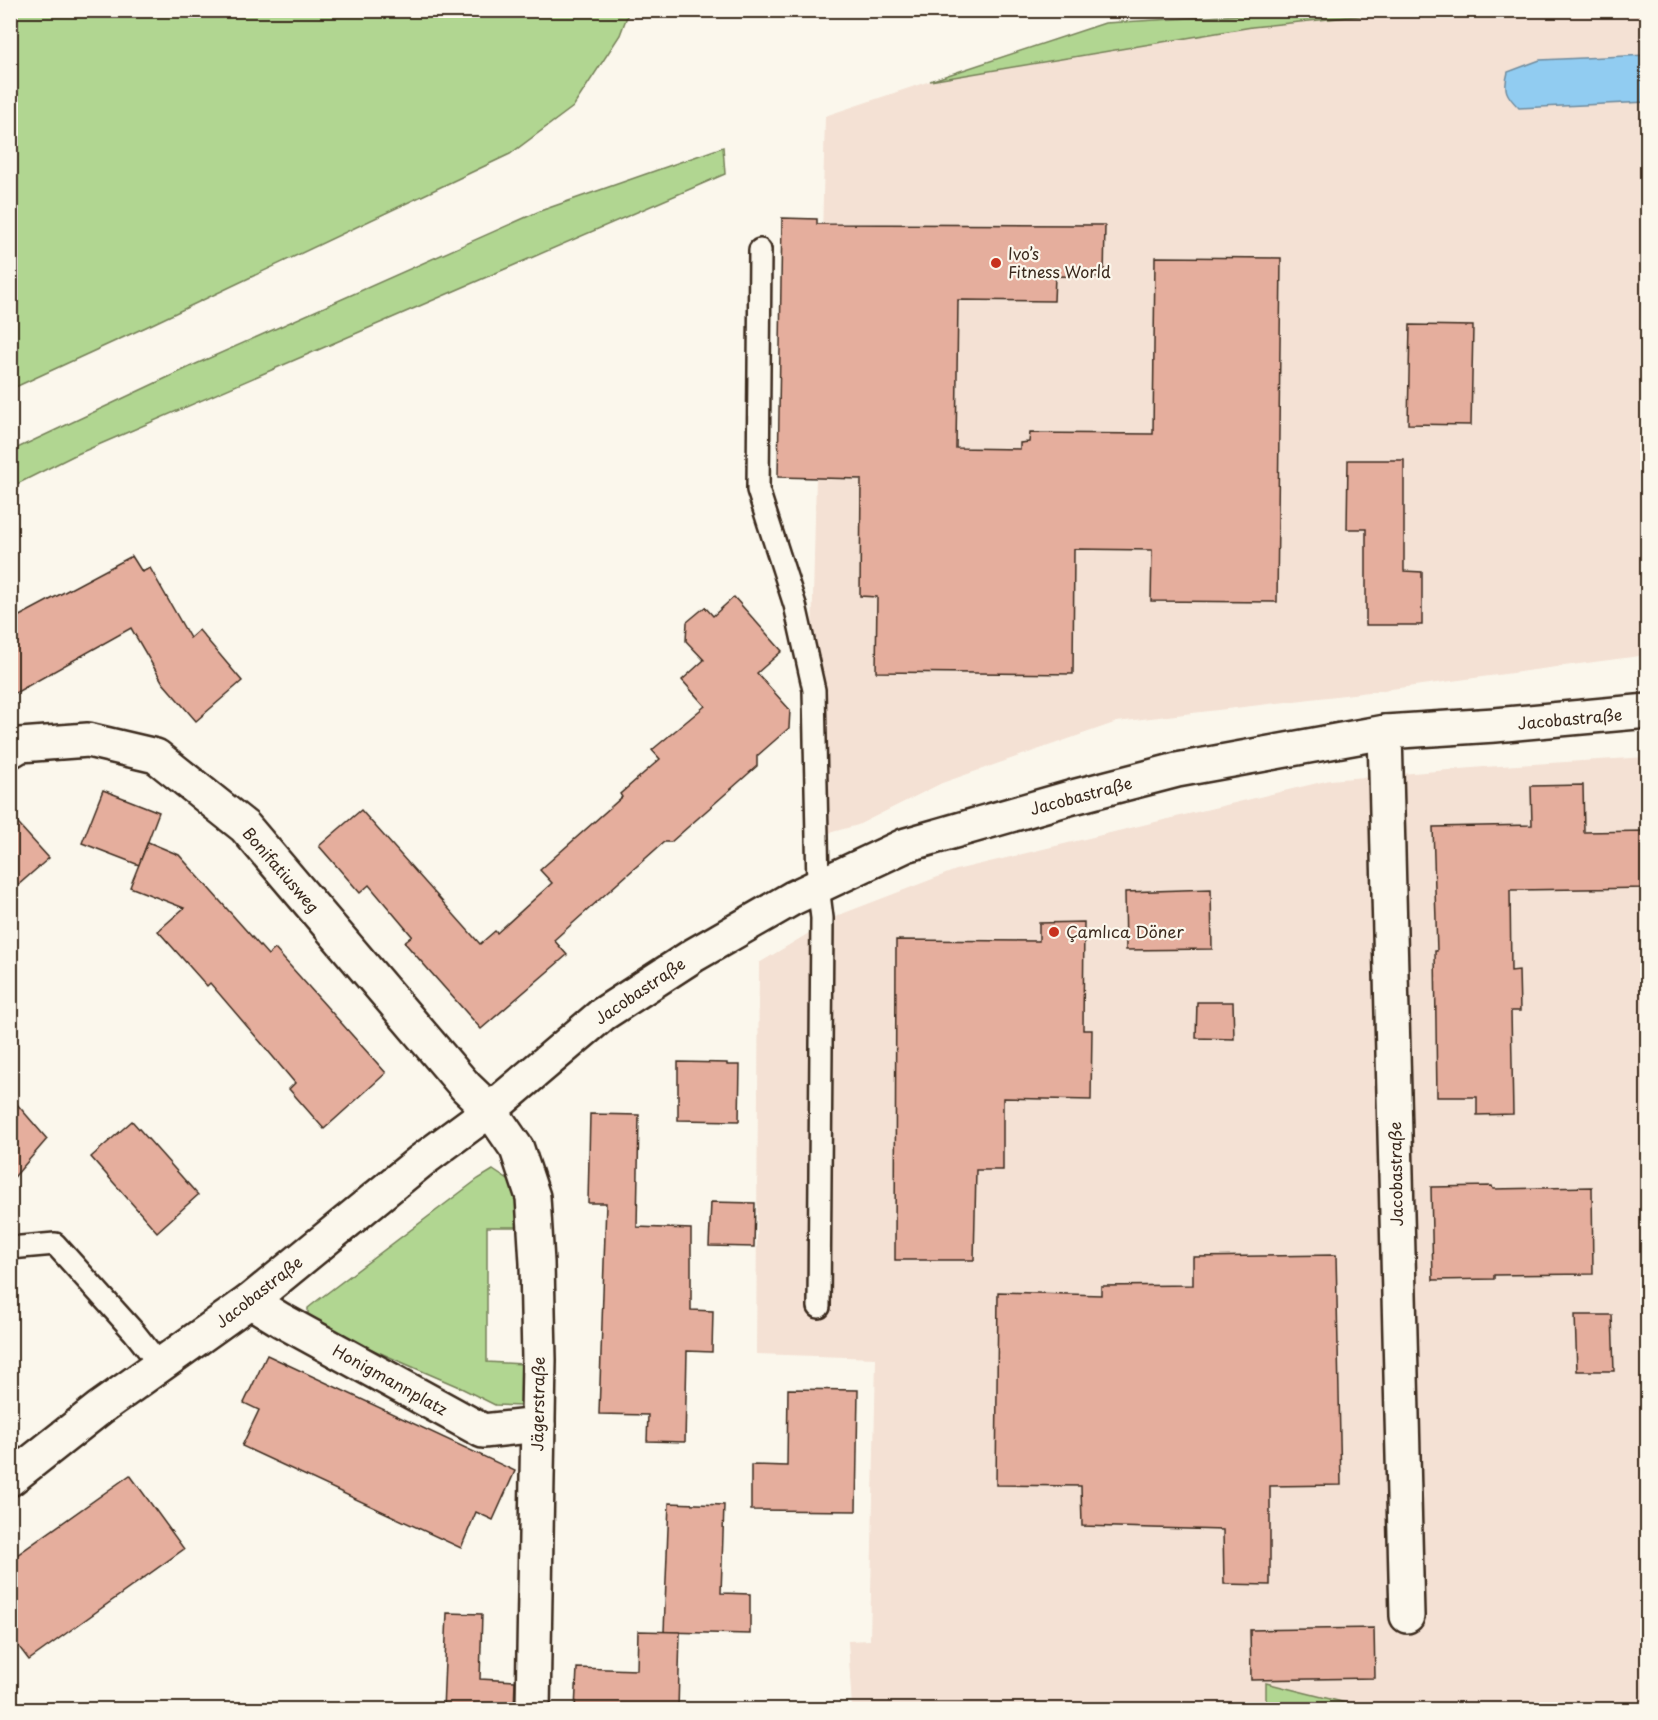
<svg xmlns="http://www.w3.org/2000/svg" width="1658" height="1720" font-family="'Playpen Sans',sans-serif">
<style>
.built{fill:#f4e1d4}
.green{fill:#b1d691;stroke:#768058;stroke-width:1.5}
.water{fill:#91ccf1;stroke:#6f8b9d;stroke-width:1.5}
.building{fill:#e5ae9d;stroke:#3b2a1e;stroke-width:1.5}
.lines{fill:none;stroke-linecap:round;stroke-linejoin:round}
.service-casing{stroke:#3b2a1e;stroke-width:26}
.minor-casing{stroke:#3b2a1e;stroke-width:38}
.tertiary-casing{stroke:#3b2a1e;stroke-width:38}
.service{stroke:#fbf7ec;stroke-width:21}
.minor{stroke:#fbf7ec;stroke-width:33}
.tertiary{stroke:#fbf7ec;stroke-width:33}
.poi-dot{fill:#c8321e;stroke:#fbf7ec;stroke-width:2}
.labels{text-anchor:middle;stroke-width:4.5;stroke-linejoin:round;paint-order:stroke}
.poi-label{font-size:16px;fill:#3b2a1e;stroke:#fbf7ec;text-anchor:start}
.street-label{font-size:16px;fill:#3b2a1e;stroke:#fbf7ec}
</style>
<rect width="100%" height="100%" fill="#fbf7ec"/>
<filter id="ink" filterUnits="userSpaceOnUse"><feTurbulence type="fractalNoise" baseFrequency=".0167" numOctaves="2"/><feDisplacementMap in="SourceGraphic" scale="12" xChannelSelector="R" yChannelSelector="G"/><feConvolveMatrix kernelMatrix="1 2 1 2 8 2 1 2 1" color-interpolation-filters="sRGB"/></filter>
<g filter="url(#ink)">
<g class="built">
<path d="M1398 12 1647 14V655L1361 693 1117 722 942 783 858 825 807 839 825 116 930 81 1252 27Z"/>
<path d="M1647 757V1709H1370L1266 1683V1709H852L848 1641 870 1640 876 1358 756 1354 759 963 839 915 956 870 1330 780 1484 767Z"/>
</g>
<g class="green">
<path d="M10 11 11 10 629 11 620 35 573 107 510 154 146 327 11 389Z"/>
<path d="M1309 11 1647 10 1648 14 1397 12 1252 27 930 81 1105 23Z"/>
<path d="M723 147 725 174 75 455 11 487V451L196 364 540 211Z"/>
<path d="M493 1170 514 1184 527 1227H487V1362L523 1364 521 1406 495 1405 459 1387 341 1336 308 1314V1308L318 1300 478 1179Z"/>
<path d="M1266 1683 1370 1709H1266Z"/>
</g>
<path class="water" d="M1647 55V102L1519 108C1506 95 1503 90 1508 72L1540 60Z"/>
<g class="building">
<path d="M782 218 817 219V224L1105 225 1104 277 1055 276 1054 301 958 300 956 448 1020 449V443L1029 442 1030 433 1153 434 1155 257 1281 258 1277 602 1151 601 1152 550 1074 549 1073 674 876 672 877 597 860 596 861 479 778 477Z"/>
<path d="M1410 325 1473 326 1471 425 1408 424Z"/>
<path d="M1348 460H1404V571L1422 572V625H1366V529H1347Z"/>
<path d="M132 556 142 572 150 568 190 638 199 630 242 681 196 721 163 683 131 628 10 696V621Z"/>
<path d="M734 597 782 651 757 673 790 710 789 728 757 756V766L671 842H664L554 940 567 955 481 1029 404 942 412 936 369 885 360 893 319 846 361 810 480 944 495 931 497 933 552 883 540 870 622 797 620 794 660 759 652 750 705 706 682 680 704 660 686 641 687 622 705 607 713 616Z"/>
<path d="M1583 785 1584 832 1647 831V888L1510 890 1511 971 1519 970 1520 1011H1511L1513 1114 1477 1115V1097H1437L1435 951H1437L1433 827 1532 825 1531 786Z"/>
<path d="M103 790 159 812 139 865 82 843Z"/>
<path d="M10 815 49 858 10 892Z"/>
<path d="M148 842 179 855 268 955 275 949 386 1073 324 1129 289 1089 295 1083 263 1045 210 983 207 986 158 931 184 908 130 887Z"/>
<path d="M1211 889 1212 949 1126 950 1125 892Z"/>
<path d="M1084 922 1083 1030H1092L1091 1100 1003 1098V1170H976L974 1260H895L896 940 1039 941V923Z"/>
<path d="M1197 1002H1233L1234 1039 1196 1038Z"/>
<path d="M678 1062 727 1063V1065H740L739 1121 678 1120Z"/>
<path d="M10 1096 47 1139 10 1182Z"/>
<path d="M590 1114 639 1115 637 1227 691 1229V1310L713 1311 712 1352 687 1351 685 1442 647 1441 648 1415 599 1414 606 1203H588Z"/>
<path d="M132 1121 198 1195 157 1232 91 1157Z"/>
<path d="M1492 1186 1493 1189 1592 1187 1593 1274 1494 1275V1279L1433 1280 1431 1187Z"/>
<path d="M711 1202 755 1203 754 1247 709 1246Z"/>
<path d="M1336 1255 1341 1485 1270 1486V1585L1224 1584 1223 1530 1082 1526 1081 1486 996 1485 998 1292 1101 1295V1286L1193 1285V1257Z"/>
<path d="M1575 1315H1612L1614 1371H1577Z"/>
<path d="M267 1355 515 1471 493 1520 476 1512 461 1548 242 1446 259 1410 244 1403Z"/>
<path d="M788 1389 858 1390 856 1511 751 1510V1465L787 1466Z"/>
<path d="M130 1475 184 1549 29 1660 10 1635V1560Z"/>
<path d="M669 1503 724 1505 721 1593 750 1594V1634L664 1632Z"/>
<path d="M447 1613 482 1614 480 1679 515 1681 514 1710H443Z"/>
<path d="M1374 1628 1375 1678 1251 1680 1250 1630Z"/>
<path d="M638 1631 680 1632 678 1710H575L577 1668 637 1670Z"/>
</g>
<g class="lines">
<g class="service-casing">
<g id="service">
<path d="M760 250 758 490 795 605 814 690 818 886 822 918 819 1307"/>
<path d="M10 1248 55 1244 134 1332 160 1365"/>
</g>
</g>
<g class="minor-casing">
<g id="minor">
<path d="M1385 732 1407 1616"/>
<path d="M10 751 20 745 88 740 156 756 245 827 466 1087 490 1110 517 1149 533 1197 537 1263 539 1360 533 1710"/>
<path d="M250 1301 281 1320 483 1431 538 1425"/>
</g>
</g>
<g class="tertiary-casing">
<path id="tertiary" d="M10 1479 100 1408 250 1301 421 1161 490 1110 603 1014 694 955 793 898 906 845 1073 797 1177 770 1385 732 1495 725 1648 711"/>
</g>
<use href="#service" class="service"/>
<use href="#minor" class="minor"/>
<use href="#tertiary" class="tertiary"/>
</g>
</g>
<g class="poi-dot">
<circle cx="996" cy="263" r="6"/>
<circle cx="1054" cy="932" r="6"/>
</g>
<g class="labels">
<g class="poi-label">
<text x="1008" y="260">Ivo’s<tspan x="1008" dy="18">Fitness World</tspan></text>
<text x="1066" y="938">Çamlıca Döner</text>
</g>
<g class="street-label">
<text transform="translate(1570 719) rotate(-5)" y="6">Jacobastraße</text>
<text transform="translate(1081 796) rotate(-15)" y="6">Jacobastraße</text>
<text transform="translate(281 870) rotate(49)" y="6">Bonifatiusweg</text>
<text transform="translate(640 991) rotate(-34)" y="6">Jacobastraße</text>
<text transform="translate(1396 1174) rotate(-91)" y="6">Jacobastraße</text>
<text transform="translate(259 1292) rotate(-38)" y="6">Jacobastraße</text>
<text transform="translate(390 1380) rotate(29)" y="6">Honigmannplatz</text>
<text transform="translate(538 1404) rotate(-89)" y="6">Jägerstraße</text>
</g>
</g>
<rect width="1658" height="1720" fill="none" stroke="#fbf7ec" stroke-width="36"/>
<rect x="18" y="18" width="1622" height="1684" fill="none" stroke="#3b2a1e" stroke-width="2" filter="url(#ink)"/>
</svg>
